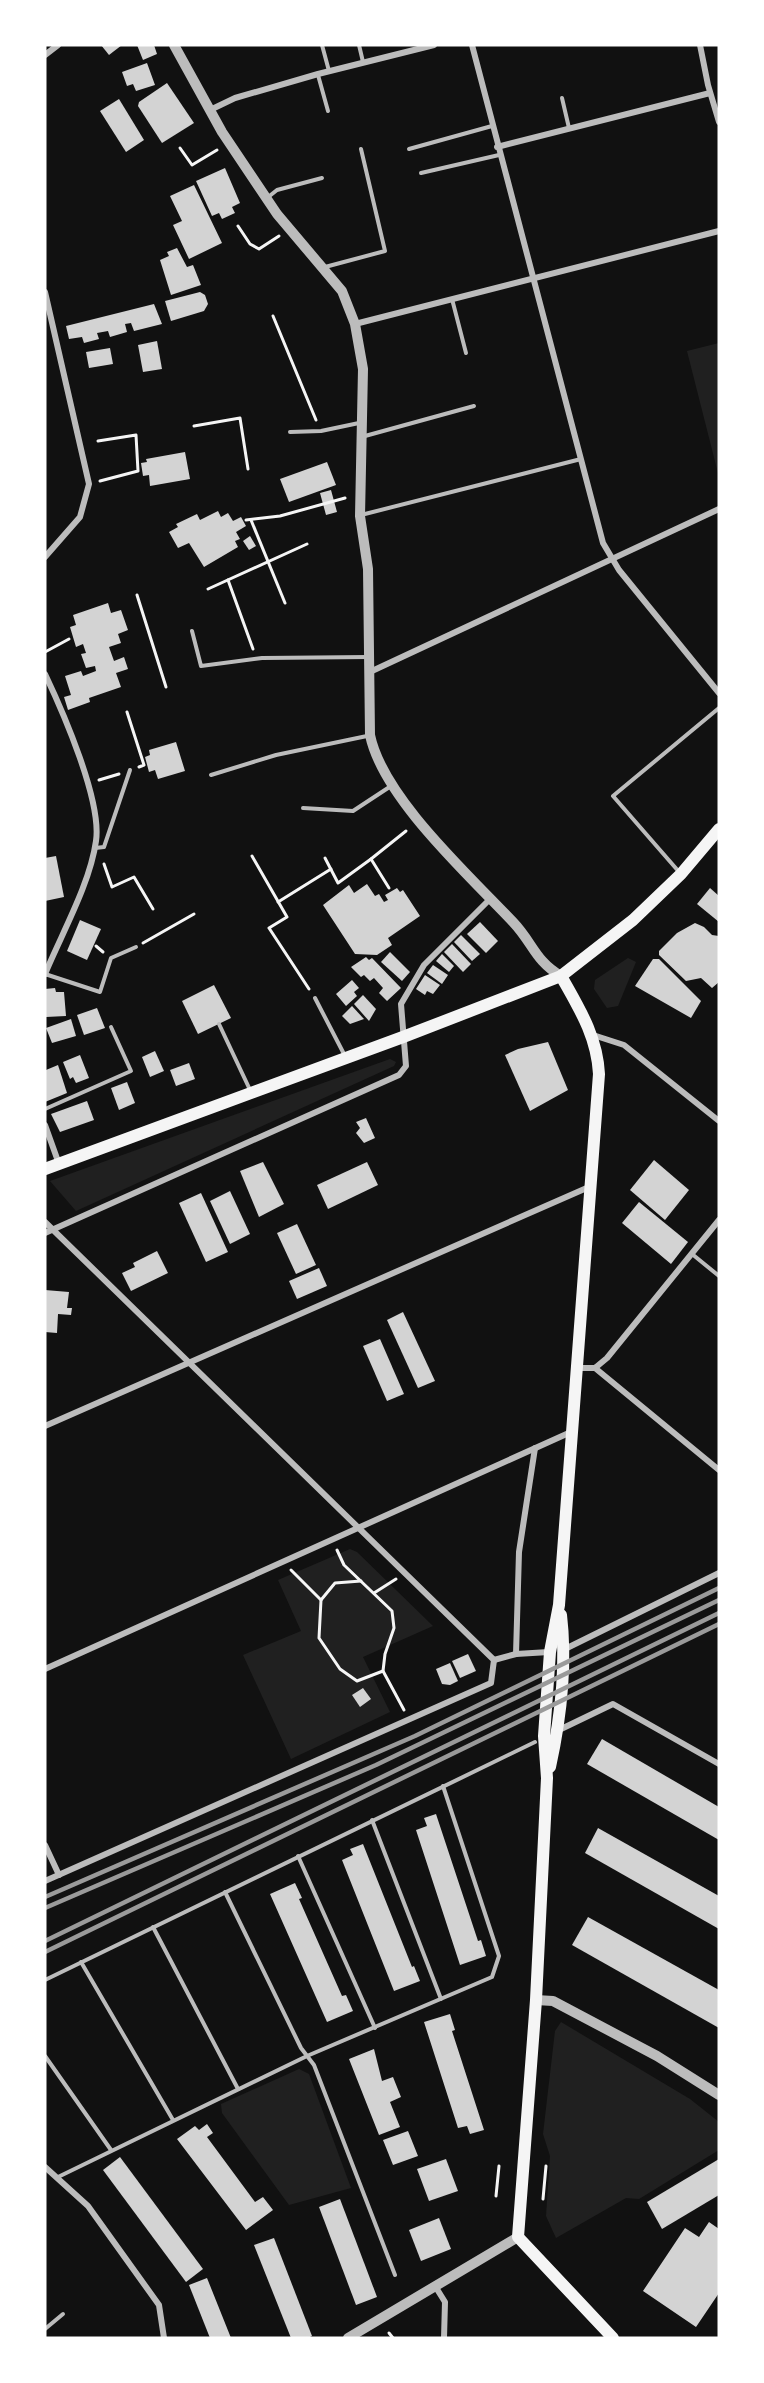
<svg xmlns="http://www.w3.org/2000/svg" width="764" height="2383" font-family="Poppins,sans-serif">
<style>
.green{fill:#202020}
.building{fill:#d3d3d3}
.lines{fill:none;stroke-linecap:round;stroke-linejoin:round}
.path{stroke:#f5f5f5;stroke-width:3}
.service{stroke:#bcbcbc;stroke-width:4}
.minor{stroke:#bcbcbc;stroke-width:6}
.tertiary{stroke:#bcbcbc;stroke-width:10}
.secondary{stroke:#f5f5f5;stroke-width:12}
.rail{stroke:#9a9a9a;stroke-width:4.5}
</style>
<rect width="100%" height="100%" fill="#111"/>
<g class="green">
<path d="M719 343V477L687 351Z"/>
<path d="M628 958 636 962 618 1006 607 1008 594 989 595 980Z"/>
<path d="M390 1059 396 1062 394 1066 76 1211 50 1181Z"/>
<path d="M350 1549 357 1552 433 1626 363 1657 390 1712 291 1759 243 1655 301 1631 278 1580Z"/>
<path d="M561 2022 690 2099 719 2122V2150L639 2199 626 2198 556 2238 546 2216 550 2156 543 2134 555 2031Z"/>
<path d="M299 2069 309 2074 351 2188 289 2205 222 2113 221 2104Z"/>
</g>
<g class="building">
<path d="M101 45H122L109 55Z"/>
<path d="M137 45H154L157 54 143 60Z"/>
<path d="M147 63 155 85 136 91 133 84 127 86 122 72Z"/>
<path d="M167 83 194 123 162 143 138 106 139 102Z"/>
<path d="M119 99 144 140 126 152 100 111Z"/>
<path d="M225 168 240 203 232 207 235 213 222 219 219 213 212 216 196 181Z"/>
<path d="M194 185 222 243 189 259 173 225 182 221 170 196Z"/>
<path d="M177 248 187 267 193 265 201 285 171 295 160 260 169 256 167 252Z"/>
<path d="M200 292 205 295 208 304 204 311 171 321 165 301Z"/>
<path d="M154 304 162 324 134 331 131 323 125 324 127 332 110 337 108 331 97 333 99 339 84 343 82 337 69 339 66 326Z"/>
<path d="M157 341 162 369 143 372 138 345Z"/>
<path d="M110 348 113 364 89 368 86 352Z"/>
<path d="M185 452 190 479 150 486 149 475 143 476 141 463 147 462 146 459Z"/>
<path d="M327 462 336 485 289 502 280 479Z"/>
<path d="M331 490 337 512 326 515 320 493Z"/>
<path d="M218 511 221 517 228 513 233 521 241 517 246 526 236 532 240 539 235 541 238 547 204 567 189 543 178 548 169 532 178 527 176 524 197 514 200 520Z"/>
<path d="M250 536 256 546 249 550 243 541Z"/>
<path d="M108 603 111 613 121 610 128 630 118 634 121 643 109 647 114 661 124 657 128 669 116 673 121 687 89 698 90 702 68 710 64 697 71 695 65 676 81 671 83 676 96 671 95 666 86 668 81 654 86 653 83 644 76 647 70 627 76 625 73 615Z"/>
<path d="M176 742 185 771 158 779 155 770 149 772 145 757 150 755 149 750Z"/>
<path d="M56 856 64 897 45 901V858Z"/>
<path d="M367 884 375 896 379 894 384 902 388 900 385 895 397 888 400 892 403 890 420 916 388 938 392 945 377 955 355 954 323 905 349 885 354 893Z"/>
<path d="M710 888 719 896V922L697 904Z"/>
<path d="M80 920 101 929 87 960 67 951Z"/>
<path d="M480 922 498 941 486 953 467 934Z"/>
<path d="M695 923 704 927 712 935 719 936V982L712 988 701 978 686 981 659 955V951L677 933Z"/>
<path d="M461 935 480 954 472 961 454 942Z"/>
<path d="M452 944 471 964 463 972 444 952Z"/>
<path d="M390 952 410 972 402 981 381 962Z"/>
<path d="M442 954 454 966 449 972 436 961Z"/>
<path d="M366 957 369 960 372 958 401 988 387 1001 379 993 383 988 374 978 370 981 364 975 361 977 351 967Z"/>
<path d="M653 959H659L701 1001 691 1018 635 986Z"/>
<path d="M433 965 448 975 442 984 427 973Z"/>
<path d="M425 975 440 985 433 994 427 991 425 995 416 989Z"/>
<path d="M352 980 359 988 354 992 357 996 346 1006 336 994Z"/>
<path d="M214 985 231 1018 198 1034 182 1001Z"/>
<path d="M55 988 56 992H64L66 1016 46 1017 45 989Z"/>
<path d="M363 995 376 1009 369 1021 354 1004Z"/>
<path d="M352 1006 364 1019 350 1024 342 1016Z"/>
<path d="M97 1008 105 1028 84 1035 77 1015Z"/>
<path d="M71 1019 76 1036 52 1043 46 1028Z"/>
<path d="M548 1042 568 1090 530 1111 505 1055 518 1049Z"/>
<path d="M155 1051 164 1071 150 1077 142 1057Z"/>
<path d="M80 1055 89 1078 76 1083 73 1077 70 1079 63 1062Z"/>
<path d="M189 1063 195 1079 176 1086 170 1070Z"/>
<path d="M58 1065 67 1093 45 1102 46 1070Z"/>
<path d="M127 1082 135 1103 119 1110 111 1088Z"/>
<path d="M87 1101 94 1120 60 1132 51 1114Z"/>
<path d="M366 1118 375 1138 364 1143 356 1133 360 1128 356 1122Z"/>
<path d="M654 1160 689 1190 665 1220 630 1190Z"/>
<path d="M263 1162 284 1204 259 1217 240 1171Z"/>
<path d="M367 1162 378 1185 328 1209 317 1185Z"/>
<path d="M230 1191 250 1234 230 1244 210 1201Z"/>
<path d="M201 1193 228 1252 206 1262 179 1203Z"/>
<path d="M639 1202 688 1242 671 1264 622 1223Z"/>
<path d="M297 1224 316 1265 296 1274 277 1233Z"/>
<path d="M157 1251 168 1273 131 1291 122 1273 135 1267 133 1263Z"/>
<path d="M319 1268 327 1286 297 1299 289 1281Z"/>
<path d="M45 1290 69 1292 67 1308H72L71 1315 58 1314 57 1333 45 1332Z"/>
<path d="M403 1312 435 1381 418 1388 387 1320Z"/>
<path d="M380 1339 404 1394 387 1401 363 1346Z"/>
<path d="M468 1654 476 1671 460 1678 452 1661Z"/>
<path d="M450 1663 458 1681 450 1685 442 1684 436 1669Z"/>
<path d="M363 1688 371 1699 360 1707 352 1695Z"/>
<path d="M602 1739 719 1807V1840L587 1764Z"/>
<path d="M436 1814 478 1941 481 1940 486 1956 460 1965 416 1830 427 1826 424 1818Z"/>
<path d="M598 1828 719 1896V1929L585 1853Z"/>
<path d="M363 1844 412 1967 414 1966 420 1981 394 1991 342 1860 353 1855 350 1849Z"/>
<path d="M295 1883 302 1898 299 1899 342 1996 346 1995 353 2011 327 2022 270 1894Z"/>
<path d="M588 1917 719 1990V2028L572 1945Z"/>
<path d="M450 2014 455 2030 452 2031 484 2130 470 2134 467 2126 458 2128 424 2022Z"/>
<path d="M374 2049 382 2081 393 2077 401 2097 390 2102 400 2127 379 2135 349 2059Z"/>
<path d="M207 2124 213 2133 207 2137 255 2202 263 2197 273 2210 246 2230 177 2139 195 2126 199 2130Z"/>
<path d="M408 2131 418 2156 393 2165 383 2140Z"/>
<path d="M120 2157 203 2269 186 2282 103 2170Z"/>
<path d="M446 2159 458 2191 429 2201 417 2169Z"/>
<path d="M719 2159V2195L662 2229 647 2202Z"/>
<path d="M340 2199 377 2297 356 2305 319 2207Z"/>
<path d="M439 2218 451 2249 421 2261 409 2230Z"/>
<path d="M709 2222 719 2229V2293L696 2327 643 2291 685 2228 699 2237Z"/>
<path d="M274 2238 312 2336 308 2338H291L254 2245Z"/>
<path d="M207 2278 231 2338H210L189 2285Z"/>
</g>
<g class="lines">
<g class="path">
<path d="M180 148 192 165 217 150"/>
<path d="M238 226 250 244 259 249 279 236"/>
<path d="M273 316 316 420"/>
<path d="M194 426 240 418 248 469"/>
<path d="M98 441 136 435 138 471 100 481"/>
<path d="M246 520 280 516 345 498"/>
<path d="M251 520 285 603"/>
<path d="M228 580 253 649"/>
<path d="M208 589 307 544"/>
<path d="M137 595 166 687"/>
<path d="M45 652 69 639"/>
<path d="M127 712 144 765 139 767"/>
<path d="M99 780 119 774"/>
<path d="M252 856 287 917 269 928 309 989"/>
<path d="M325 858 338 883 371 859"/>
<path d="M104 864 112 887 134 877 153 909"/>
<path d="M389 888 371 859 406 831"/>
<path d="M278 902 331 869"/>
<path d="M143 943 194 914"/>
<path d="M96 946 103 952"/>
<path d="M337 1550 344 1565 392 1611 394 1628 385 1654 383 1671 404 1710"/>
<path d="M291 1570 321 1600 319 1638 340 1669 357 1681 383 1671"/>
<path d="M374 1593 396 1579"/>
<path d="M321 1600 335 1583 361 1581"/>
<path d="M496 2196 499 2166"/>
<path d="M543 2199 546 2166"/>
<path d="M389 2333 393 2338"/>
</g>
<g class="service">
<path d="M322 45 329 71"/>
<path d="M359 45 363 62"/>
<path d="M318 75 328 111"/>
<path d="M562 98 569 128"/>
<path d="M409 149 492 126"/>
<path d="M421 173 499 155"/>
<path d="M267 198 277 190 322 178"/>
<path d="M325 267 385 251 361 149"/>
<path d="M452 299 466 353"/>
<path d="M290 432 321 431 359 423"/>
<path d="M365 436 474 406"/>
<path d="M361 515 581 459"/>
<path d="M192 631 201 666 262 658 368 657"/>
<path d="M211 775 276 755 367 736"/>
<path d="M303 808 353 811 391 786"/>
<path d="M95 848 104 847 130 770"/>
<path d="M680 873 613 796 719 708"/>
<path d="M45 974 100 992 111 958 136 947"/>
<path d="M315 998 345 1056"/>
<path d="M219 1024 251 1092"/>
<path d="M45 1109 131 1071 111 1027"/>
<path d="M692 1254 719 1276"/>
<path d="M372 1820 441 1999"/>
<path d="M298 1856 375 2028"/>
<path d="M225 1892 301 2048 314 2065 395 2275"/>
<path d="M153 1927 238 2089"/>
<path d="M81 1962 173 2120"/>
<path d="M45 1980 535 1742"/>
<path d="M45 2056 111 2150"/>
<path d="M58 2177 307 2056 492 1977 499 1956 443 1786"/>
<path d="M45 2329 63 2314"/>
</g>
<g class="minor">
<path d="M472 45 603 543 619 570 719 693"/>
<path d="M700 45 708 85 719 122"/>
<path d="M45 55 58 45"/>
<path d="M210 110 235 98 318 74 434 45"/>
<path d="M497 147 710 93"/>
<path d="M45 292 89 484 80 517 45 557"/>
<path d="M355 324 719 231"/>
<path d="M372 671 719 509"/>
<path d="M45 674C63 712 102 801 96 841 90 884 62 933 45 974"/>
<path d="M593 1035 624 1045 719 1121"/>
<path d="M45 1125 59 1164"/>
<path d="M45 1222 494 1660 491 1683 45 1881"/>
<path d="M45 1233 399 1075 406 1066 401 1004 424 965 490 899"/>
<path d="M577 1368H595L607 1358 719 1220"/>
<path d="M595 1368 719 1470"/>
<path d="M45 1426 589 1187"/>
<path d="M565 1649 719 1573"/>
<path d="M516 1654 519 1552 535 1448"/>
<path d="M494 1660 516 1654 549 1652"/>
<path d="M45 1669 571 1432"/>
<path d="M559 1730 613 1704 719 1764"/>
<path d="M45 1845 59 1875"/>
<path d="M45 2167 88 2206 159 2305 164 2338"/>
<path d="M435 2286 445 2302 444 2338"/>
</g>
<g class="tertiary">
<path d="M174 45 222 132 277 214 342 291 355 324 363 369 360 516 368 569 370 735C383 798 470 876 513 922 533 943 535 961 561 976"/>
<path d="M536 2000 553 2001 657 2056 719 2095"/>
<path d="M348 2338 518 2237"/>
</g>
<g class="secondary">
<path d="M561 976C579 1008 597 1036 599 1074L559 1605 550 1652 544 1736 547 1778 536 2000 518 2237 613 2338"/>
<path d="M45 1169 403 1037 561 976 633 920 681 874 719 829"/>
<path d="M550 1767C561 1717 567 1666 561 1615"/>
</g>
<g class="rail">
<path d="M45 1897 415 1736 719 1588"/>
<path d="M45 1908 376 1765 719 1600"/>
<path d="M45 1941 719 1613"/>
<path d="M45 1952 719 1624"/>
</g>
</g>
<rect width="764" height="2383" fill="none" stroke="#ffffff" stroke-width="93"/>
</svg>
